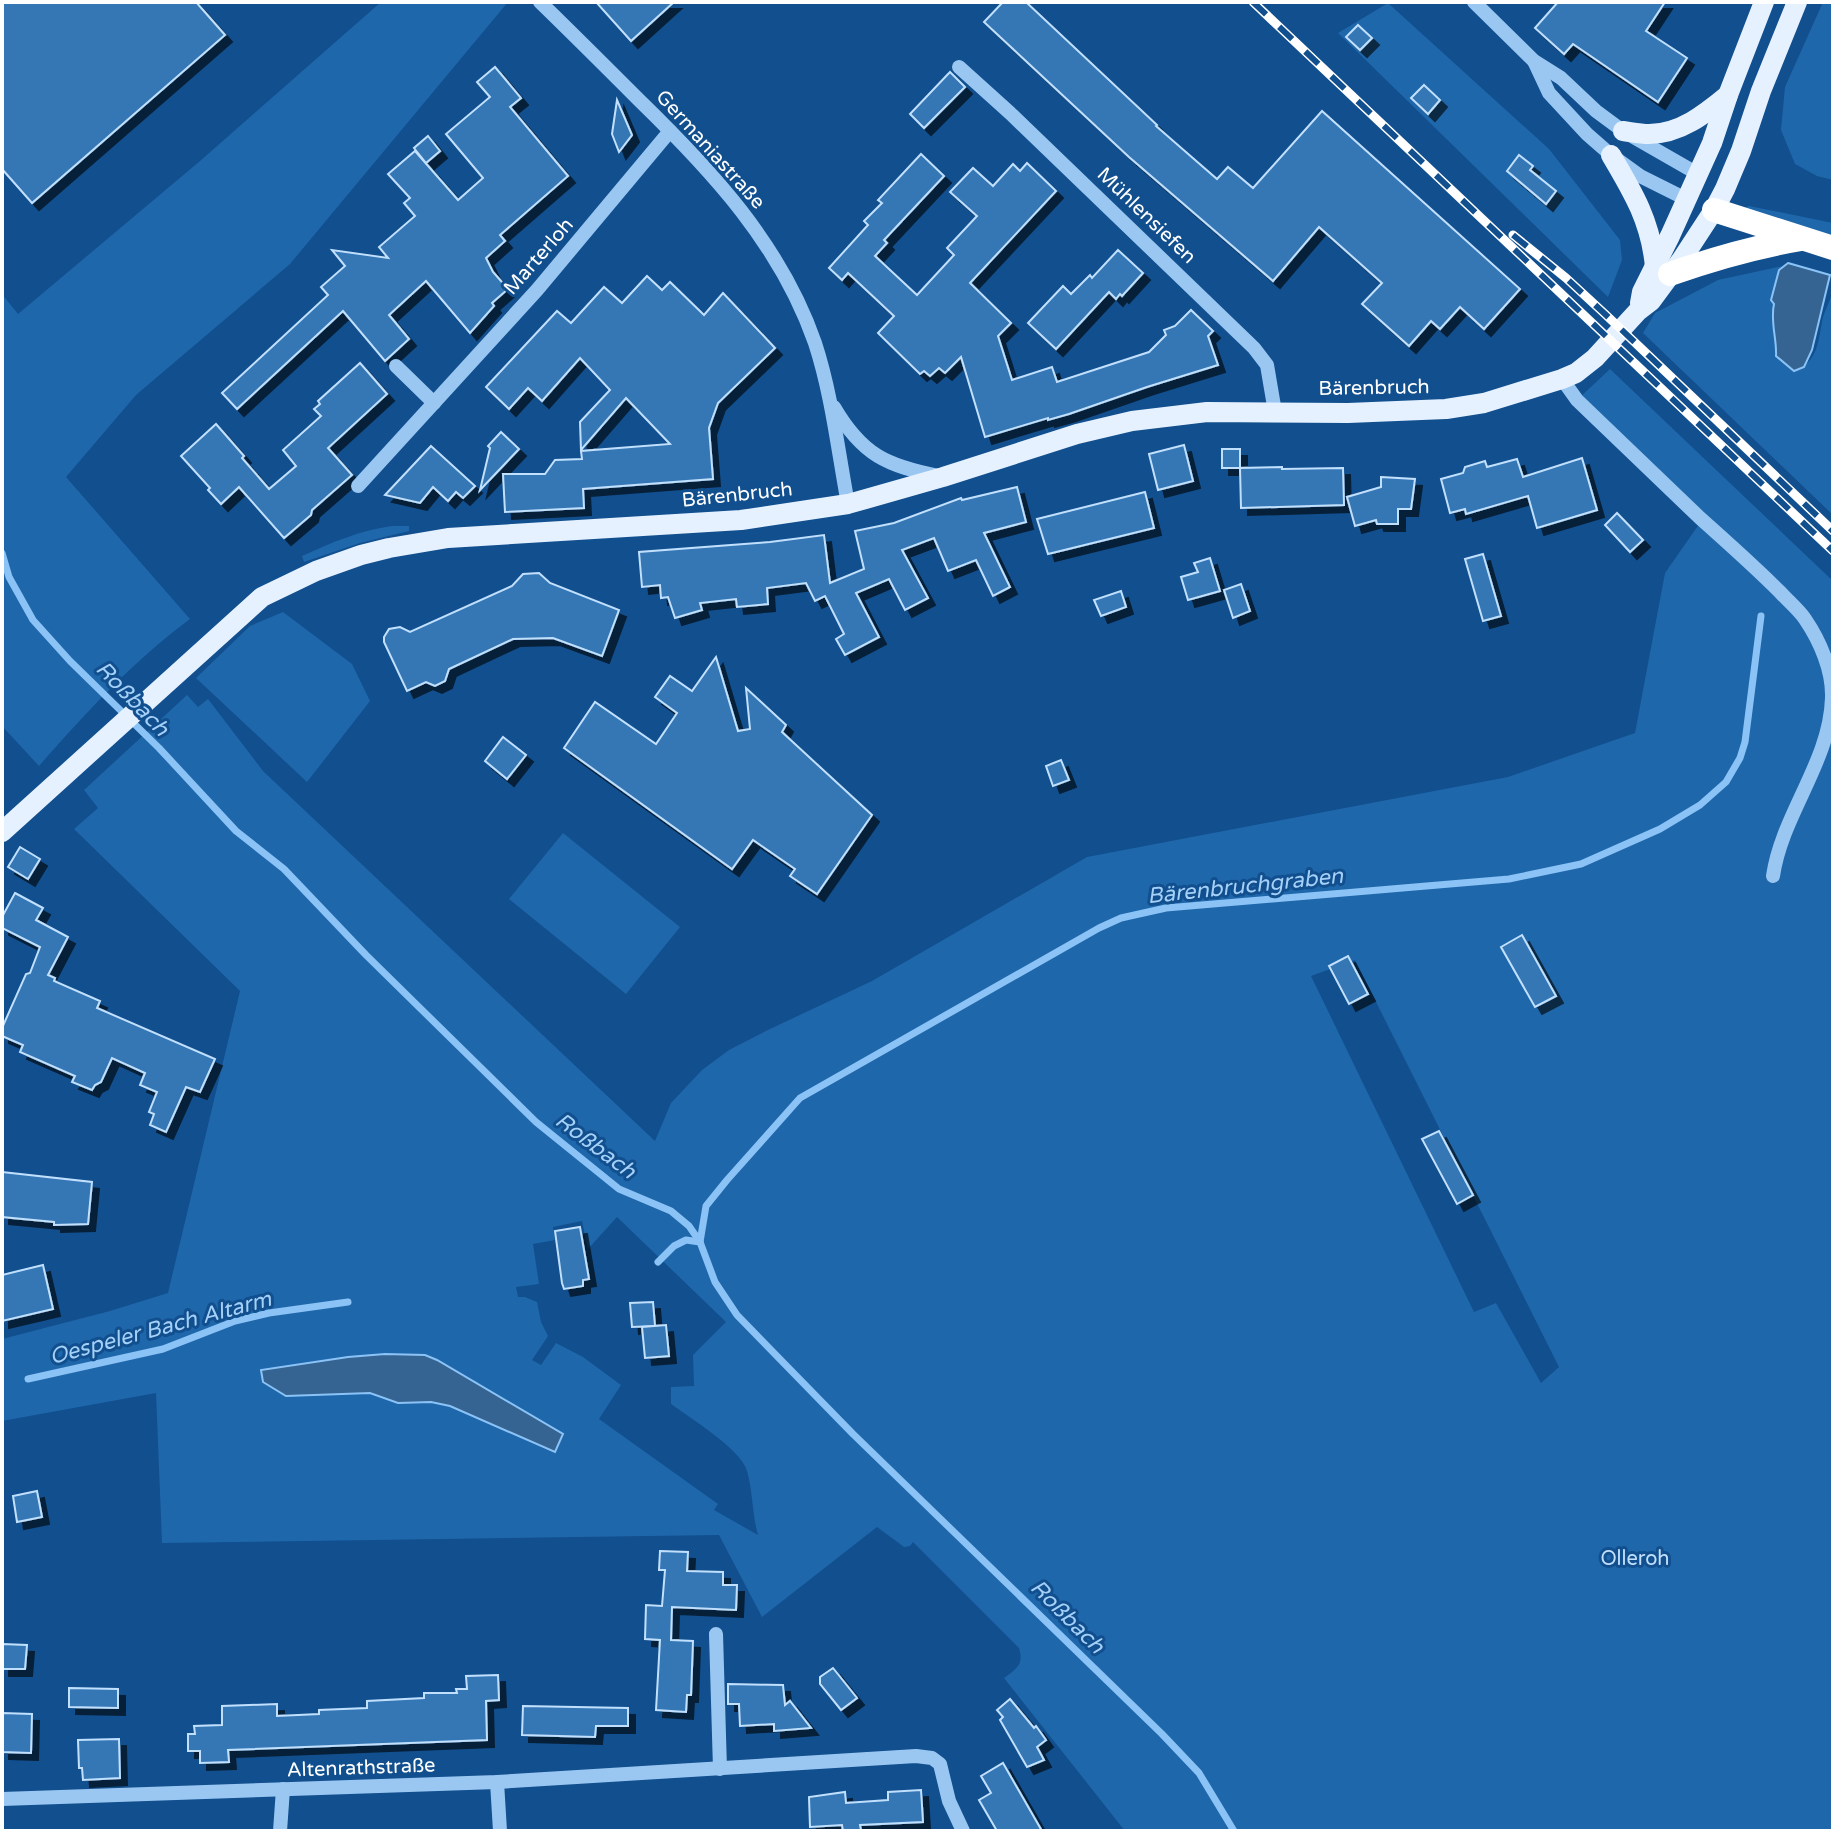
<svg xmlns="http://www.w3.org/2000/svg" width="1835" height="1833" font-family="'Varela Round',sans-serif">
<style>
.green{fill:#1f67ab;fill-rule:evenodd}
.water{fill:#356492;stroke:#8bc3f6;stroke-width:2}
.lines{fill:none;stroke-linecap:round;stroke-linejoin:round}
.stream{stroke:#8bc3f6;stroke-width:7}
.building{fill:#3476b5;stroke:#c1e0fd;stroke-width:2;filter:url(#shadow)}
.minor{stroke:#9ac7f2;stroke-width:14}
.major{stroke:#e5f1ff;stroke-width:20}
.highway{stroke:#fff;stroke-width:24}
.rail-casing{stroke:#fff;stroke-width:9}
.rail{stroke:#114f8e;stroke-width:6;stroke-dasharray:18;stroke-linecap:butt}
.labels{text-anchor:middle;stroke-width:6;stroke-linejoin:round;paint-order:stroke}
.street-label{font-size:20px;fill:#fff;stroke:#114f8e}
.park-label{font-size:20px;fill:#c1e0fd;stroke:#114f8e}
.water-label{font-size:22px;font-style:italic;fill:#a5d1f9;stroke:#114f8e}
</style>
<defs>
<filter id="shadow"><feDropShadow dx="7" dy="7" stdDeviation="0" flood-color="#0009"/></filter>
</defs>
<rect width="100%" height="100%" fill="#114f8e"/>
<g class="green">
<path d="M381 2H508L290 264 136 395 66 477 190 619C133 661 85 714 39 766L2 726V294L18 314 200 161Z"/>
<path d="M1823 2H1833V180L1817 176 1795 164 1781 130 1785 87Z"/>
<path d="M1388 3 1549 149 1620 240 1622 260 1608 297 1338 33Z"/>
<path d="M1749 206 1833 223V239L1744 208Z"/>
<path d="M1782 266 1778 270 1774 304 1776 356 1794 371C1819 362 1818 339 1823 317 1826 308 1830 300 1833 292V515L1643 333 1655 313 1718 280Z"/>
<path d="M1610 369 1833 581V1831H1125L1004 1678C1017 1668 1024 1665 1019 1648L913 1542 910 1546 904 1547 877 1527 762 1617 719 1535 162 1543 156 1393 2 1421V1339L110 1311 168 1293 240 991 74 829 98 808 84 790 187 695 198 707 208 699 263 771 655 1141 671 1103 702 1070 729 1050 770 1029 872 981 1087 857 1508 777 1635 733 1665 573 1702 520 1577 400ZM1355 960 1559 1367 1541 1383 1496 1303 1474 1312 1311 976ZM617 1217 726 1322 693 1355 694 1386 671 1387V1404C690 1418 742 1450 747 1471 753 1492 752 1514 758 1535L714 1510 718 1504 599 1419 621 1385 583 1357 556 1343 541 1365 532 1360 548 1336 541 1322 537 1302 525 1297H518L516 1287 539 1284 533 1244 555 1240 553 1227 582 1221 588 1249Z"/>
<path d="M392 526H409V531L360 543 304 562 302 556C330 543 361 530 392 526Z"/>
<path d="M283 612 352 664 370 701 307 782 196 678 250 626Z"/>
<path d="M563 833 680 927 626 994 509 899Z"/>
</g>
<g class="water">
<path d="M1788 263 1830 275 1812 350 1804 367 1794 371 1776 356C1777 339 1770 321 1774 304L1771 300 1779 270Z"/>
<path d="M385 1354 425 1355 437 1360 563 1434 555 1452 450 1406 431 1402 398 1403 370 1393 286 1396 263 1382 261 1370 348 1357Z"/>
</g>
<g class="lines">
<g class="stream">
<path d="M2 553 9 577 33 620 70 661 159 748 236 831 284 869 366 955 536 1122 619 1189 671 1211 689 1226 700 1242 715 1282 737 1315 853 1434 1162 1734 1199 1773 1234 1831"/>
<path d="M700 1242 706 1206 727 1180 800 1098 1099 928 1121 918 1166 908 1509 879 1581 864 1660 829 1700 805 1726 782 1740 758 1745 742 1761 616"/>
<path d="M658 1262 674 1246 686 1240 700 1242"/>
<path d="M28 1379 163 1349 235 1321 269 1313 348 1302"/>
</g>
</g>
<g class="building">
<path d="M2 2H196L225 35 32 203 2 169Z"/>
<path d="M596 2H674L631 41Z"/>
<path d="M1003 2H1026L1157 125 1156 126 1217 179 1228 167 1253 188 1322 111 1520 289 1484 329 1460 307 1440 329 1431 321 1409 346 1362 304 1382 283 1319 227 1273 281 1129 157 984 22Z"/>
<path d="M1558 2H1665L1646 31 1687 58 1658 102 1573 44 1564 54 1535 28Z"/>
<path d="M1358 25 1372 38 1360 50 1346 37Z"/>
<path d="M495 67 521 98 510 107 568 176 500 235 505 241 486 258 493 272 508 289 492 303 494 306 470 333 426 281 389 315 409 339 385 361 343 311 237 409 222 393 328 295 321 287 345 266 332 250 388 258 379 247 415 216 404 203 410 198 388 174 415 151 458 200 483 178 446 134 490 97 477 82Z"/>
<path d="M950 72 965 87 924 128 910 114Z"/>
<path d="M1424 85 1440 100 1428 114 1411 98Z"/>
<path d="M617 100 632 135 619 152 612 134Z"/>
<path d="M428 136 440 151 426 163 414 148Z"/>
<path d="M921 154 944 176 884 240 887 243 875 256 917 295 954 255 947 248 977 216 950 192 973 168 993 186 1013 164 1020 171 1027 163 1056 191 970 283 1011 323 998 336 1012 380 1052 367 1057 382 1149 352 1166 335 1164 330 1175 326 1191 310 1213 331 1208 336 1218 365 1147 387 1069 414 1048 420V418L985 437 961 357 945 373 939 368 930 376 924 371 920 374 878 333 894 316 848 273 842 280 829 268 868 225 864 221 882 203 878 200Z"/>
<path d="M1519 155 1533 166 1530 170 1556 191 1546 204 1507 171Z"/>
<path d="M1118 250 1143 273 1122 296 1120 294 1116 299 1109 292 1056 349 1028 323 1063 286 1071 294 1090 275 1092 278Z"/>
<path d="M647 276 662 290 670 282 704 315 723 293 775 348 718 403 709 428 713 479 583 489 584 508 505 512 503 474H545L555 460 582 459 581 451 670 444 626 398 581 450 580 422 610 390 580 358 542 401 528 388 509 409 486 387 557 311 571 323 604 287 622 303Z"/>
<path d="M360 363 387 394 328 448 352 475 312 510 311 515 284 538 239 487 221 504 208 490 210 488 181 456 216 424 244 456 242 458 269 489 296 466 283 450 321 416 314 409 320 404 318 401Z"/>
<path d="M501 432 519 449 480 490 490 448 488 446Z"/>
<path d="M1184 445 1193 481 1158 490 1149 454Z"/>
<path d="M431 446 475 486 463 498 456 492 448 501 433 487 420 503 385 495Z"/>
<rect x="1222" y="449" width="18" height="19"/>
<path d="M1582 458 1597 510 1537 528 1528 496 1466 514 1465 509 1450 513 1441 479 1463 473 1465 467 1485 461 1487 467 1517 459 1523 477Z"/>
<path d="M1282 467V469L1343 468 1344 505 1241 508 1240 468Z"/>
<path d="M1381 477 1415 479 1411 509H1398V524H1377L1376 520 1355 526 1347 497 1381 487Z"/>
<path d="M1017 487 1026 522 984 533 1010 587 993 596 976 560 948 571 934 538 902 550 928 598 905 610 889 579 856 593 879 637 845 655 836 639 844 634 825 596 815 601 806 583 767 588 768 604 737 607 736 599 700 603 702 610 675 618 668 597 661 598 660 585 642 587 639 552 770 542 824 535 830 583 864 569 855 531 894 523 961 498 962 500Z"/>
<path d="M1145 492 1154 528 1048 554 1037 519Z"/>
<path d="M1617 513 1643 540 1630 552 1605 525Z"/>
<path d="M1483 554 1501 616 1483 621 1465 559Z"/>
<path d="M1210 558 1220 591 1188 600 1181 577 1198 572 1194 563Z"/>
<path d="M539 573 550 583 619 610 602 656 553 638 513 639 449 669 445 681 435 686 426 682 407 691 384 642V637L389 629 400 627 410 632 512 586 523 574Z"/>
<path d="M1241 584 1250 611 1233 618 1224 590Z"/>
<path d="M1121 591 1126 607 1101 616 1094 600Z"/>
<path d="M716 657 738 731 750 729 746 688 786 725 782 732 872 815 817 894 790 876 795 869 753 840 732 869 564 748 595 702 656 744 677 713 655 697 670 676 692 691Z"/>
<path d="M503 737 526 755 507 779 485 761Z"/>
<path d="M1061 760 1069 780 1053 786 1046 766Z"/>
<path d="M20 847 40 859 28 879 8 867Z"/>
<path d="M15 893 43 908 36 920 68 937 48 975 55 978 54 981 100 1001 97 1008 215 1059 200 1092 186 1087 166 1132 150 1125 154 1114 149 1112 157 1092 140 1085 145 1073 112 1058 101 1082 95 1085 92 1090 72 1082 75 1076 20 1052 23 1045 2 1036V1028L26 974 30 973 40 947 2 928V917Z"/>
<path d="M1522 935 1556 996 1535 1007 1501 947Z"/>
<path d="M1348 956 1368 994 1349 1004 1329 966Z"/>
<path d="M1439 1131 1473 1195 1457 1204 1422 1139Z"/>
<path d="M2 1172 92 1182 88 1224 54 1225V1222L2 1217Z"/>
<path d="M580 1227 589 1279 583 1280V1286L564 1289 562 1283 555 1231Z"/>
<path d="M43 1265 53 1309 2 1321V1275Z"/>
<path d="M653 1302 655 1326 632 1327 630 1303Z"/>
<path d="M666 1325 669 1356 645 1358 642 1327Z"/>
<path d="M37 1491 42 1517 17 1522 13 1496Z"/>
<path d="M660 1551 688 1552 687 1571 723 1572V1585H737L736 1610 672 1607 671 1640 693 1641 691 1695H687L686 1712 656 1710 660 1640 645 1639 646 1605 662 1606 665 1570H659Z"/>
<path d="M2 1644 27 1645 25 1669H2Z"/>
<path d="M833 1668 857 1698 841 1710 820 1684V1677Z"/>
<path d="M498 1675 499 1700 486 1701 487 1740 228 1750 229 1762 200 1763V1751H188V1734H195L194 1726 222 1725V1706L277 1704V1716L319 1714V1710L367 1708V1701L424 1698V1693H457L456 1689H467L466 1676Z"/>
<path d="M728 1684 783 1685 785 1705 790 1701 811 1728 774 1731V1724L740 1726 739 1704H728Z"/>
<path d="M69 1688 118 1689V1708L69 1707Z"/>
<path d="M1010 1699 1034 1728 1036 1726 1046 1740 1037 1747 1044 1760 1027 1767 1000 1720 1003 1717 997 1710Z"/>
<path d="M523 1706 628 1708V1726H596L595 1737 522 1735Z"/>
<path d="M2 1713 32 1714 31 1753 2 1752Z"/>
<path d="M119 1739 120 1778 83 1780 82 1768H79L78 1740Z"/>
<path d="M1003 1763 1042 1831H997L979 1800 991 1793 981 1776Z"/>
<path d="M921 1790 923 1822 860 1825 861 1830 850 1831H843L842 1825 810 1827 809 1797 845 1792 846 1803 888 1800V1792Z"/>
</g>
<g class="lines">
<g class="minor">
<path d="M540 2C573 34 606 67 639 100 712 171 781 245 815 343 832 395 838 451 848 504"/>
<path d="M1474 2 1534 61 1561 78 1596 111 1623 131 1698 174"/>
<path d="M1534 61 1549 93 1587 134 1611 155 1640 176 1686 199"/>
<path d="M959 67 1010 113 1254 348 1267 365 1275 412"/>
<path d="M396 366 434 403"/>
<path d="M1562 379 1577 400C1618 439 1659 479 1700 518 1727 542 1754 566 1780 592 1788 601 1798 609 1805 619 1820 641 1833 671 1832 698 1830 762 1782 814 1773 876"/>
<path d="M834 407C862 455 887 466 939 476"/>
<path d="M358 486 537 290 670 131"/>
<path d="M716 1634 720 1769"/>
<path d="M497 1782 500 1831"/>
<path d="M2 1799 497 1782 916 1756 932 1758 940 1764 949 1801 963 1831"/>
<path d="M280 1831 283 1789"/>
</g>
<g class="major">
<path d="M1623 131C1631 132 1640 134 1649 134 1680 134 1705 114 1728 95"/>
<path d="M1611 155C1633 192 1651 222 1655 267"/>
<path d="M1640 303 1642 292 1670 236 1712 143 1728 95 1764 2"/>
<path d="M2 832 262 597 316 571 361 555 389 548 448 538 741 520 848 504 943 477 1077 434 1132 421 1207 412 1348 413 1446 409 1484 403 1562 379 1576 373 1595 358 1638 311 1651 301 1682 259 1714 210 1725 189 1741 151 1761 91 1797 2"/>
</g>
<g class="highway">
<path d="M1714 210 1833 248"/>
<path d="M1670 274C1715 258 1754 247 1801 239"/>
</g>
<g class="rail-casing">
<g id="rail">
<path d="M1253 2 1833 551"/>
<path d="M1513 235 1566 278 1605 314 1833 531"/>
</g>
</g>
<use href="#rail" class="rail"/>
</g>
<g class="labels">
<g class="street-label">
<text transform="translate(711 149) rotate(48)" y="7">Germaniastraße</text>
<text transform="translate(1147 215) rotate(44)" y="7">Mühlensiefen</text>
<text transform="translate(538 256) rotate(-49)" y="7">Marterloh</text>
<text transform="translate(1374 387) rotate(-1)" y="7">Bärenbruch</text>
<text transform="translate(737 494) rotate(-6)" y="7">Bärenbruch</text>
<text transform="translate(361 1767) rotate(-2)" y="7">Altenrathstraße</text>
</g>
<g class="park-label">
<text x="1635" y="1565">Olleroh</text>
</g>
<g class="water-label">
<text transform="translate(133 698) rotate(46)" y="8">Roßbach</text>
<text transform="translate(1245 885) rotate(-6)" y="8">Bärenbruchgraben</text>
<text transform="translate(596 1145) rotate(37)" y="8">Roßbach</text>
<text transform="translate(160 1327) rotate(-15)" y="8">Oespeler Bach Altarm</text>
<text transform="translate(1068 1616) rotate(45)" y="8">Roßbach</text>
</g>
</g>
<rect width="1835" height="1833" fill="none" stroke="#ffffff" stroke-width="8"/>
</svg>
